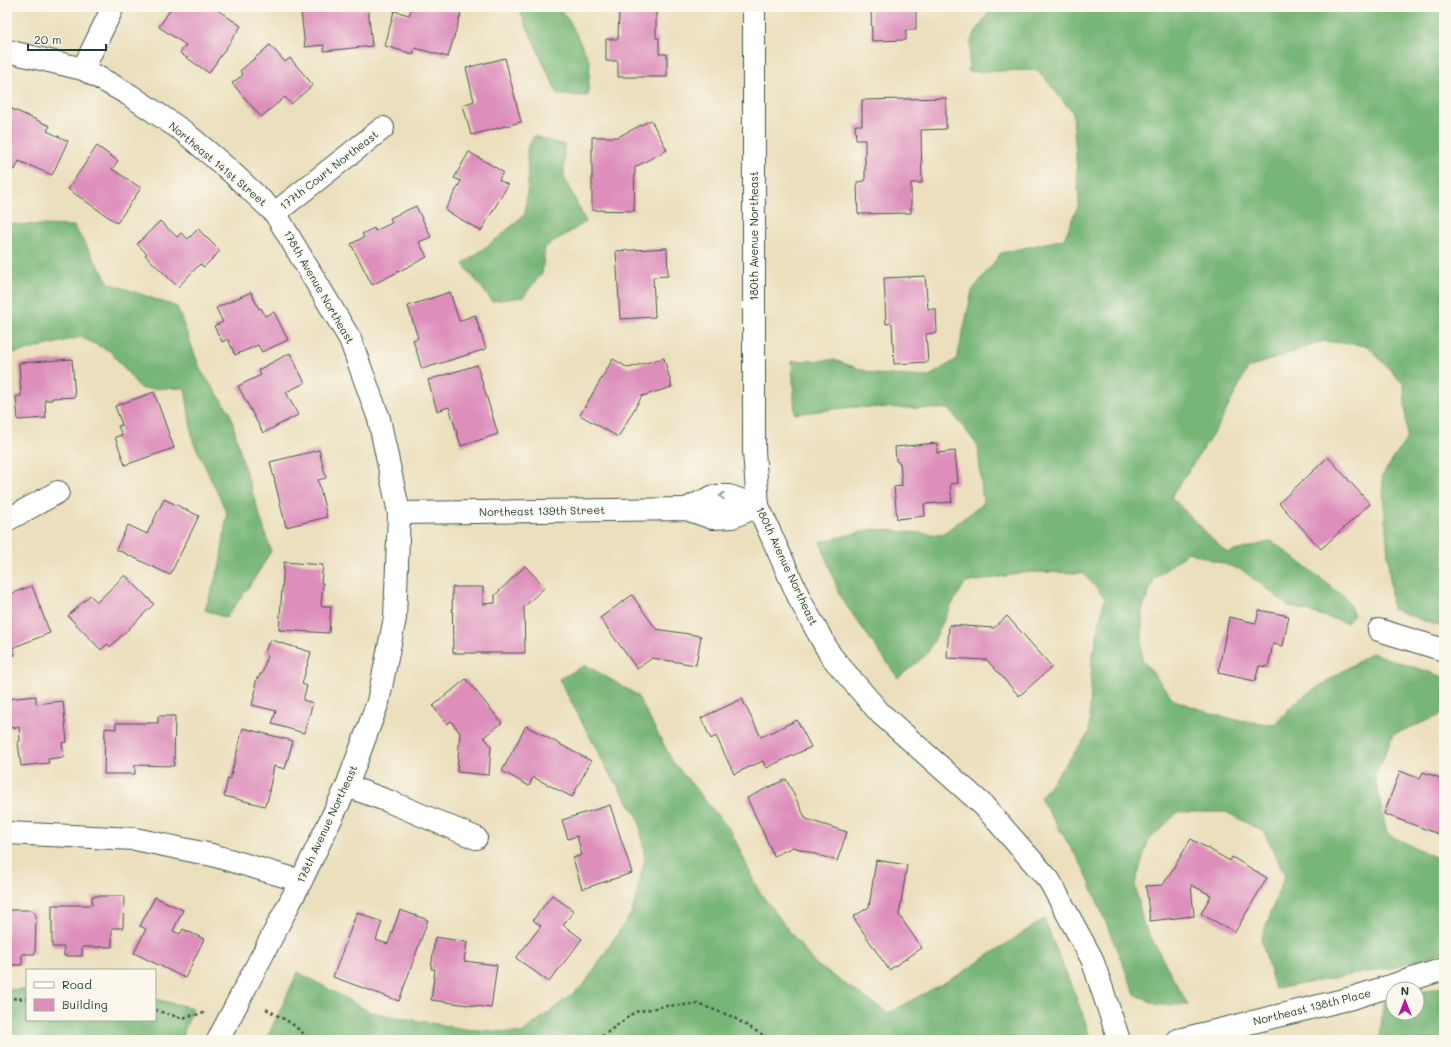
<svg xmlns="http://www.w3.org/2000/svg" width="1451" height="1047" font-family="Mali,sans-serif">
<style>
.forest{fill:#78b678;stroke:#4c7a56}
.building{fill:#dd8ebb}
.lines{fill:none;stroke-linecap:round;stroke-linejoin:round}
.minor-casing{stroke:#3e5549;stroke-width:24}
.path{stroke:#3e5549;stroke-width:2.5;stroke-dasharray:3 3;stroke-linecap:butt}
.minor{stroke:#fff;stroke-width:22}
.oneway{stroke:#8f9e9a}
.labels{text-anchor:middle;stroke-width:3;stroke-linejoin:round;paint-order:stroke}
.street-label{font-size:11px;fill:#1f3d34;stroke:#fbf7ec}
</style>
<rect width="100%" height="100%" fill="#fbf7ec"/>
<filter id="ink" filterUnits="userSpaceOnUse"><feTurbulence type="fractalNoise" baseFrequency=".025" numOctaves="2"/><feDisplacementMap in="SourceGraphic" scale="8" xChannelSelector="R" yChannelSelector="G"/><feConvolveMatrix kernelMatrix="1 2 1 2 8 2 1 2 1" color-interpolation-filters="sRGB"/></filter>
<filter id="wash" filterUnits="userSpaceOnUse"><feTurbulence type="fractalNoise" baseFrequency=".012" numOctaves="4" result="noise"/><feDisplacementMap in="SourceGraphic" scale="16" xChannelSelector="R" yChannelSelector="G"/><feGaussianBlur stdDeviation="0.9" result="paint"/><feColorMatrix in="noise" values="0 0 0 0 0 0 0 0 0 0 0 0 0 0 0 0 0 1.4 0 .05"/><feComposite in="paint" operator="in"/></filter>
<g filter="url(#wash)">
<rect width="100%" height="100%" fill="#ebdfbd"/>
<g class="forest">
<path d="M518 7H558L570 22 590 62 588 96 558 95Z"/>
<path d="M992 7H1444V628L1392 609 1382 476 1407 438 1404 385 1368 346 1324 341 1248 368 1219 425 1171 497 1227 553 1272 541 1346 598 1354 615 1347 623 1289 606 1242 570 1188 552 1154 579 1142 611V659L1174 700 1225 718 1274 725 1298 700 1371 653 1444 677V714L1394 734 1375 776 1387 834 1439 859 1444 858V952L1394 967 1275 989 1261 939 1285 875 1264 832 1226 812H1178L1148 841 1135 884 1143 923 1188 1005H1158L1135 994 1084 869 1040 798 1089 733 1092 659 1105 598 1083 573 1029 572 965 583 951 606 927 654 898 678 841 598 820 542 874 529 941 535 983 504 978 446 949 409 852 407 795 414 792 361 834 360 875 374 928 377 957 359 972 291 1001 253 1064 239 1079 204 1073 113 1038 70 968 72 971 40Z"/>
<path d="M534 136 564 145V177L586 222 545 247 542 273 523 297 492 301 463 264 498 238 525 214 528 181 527 149Z"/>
<path d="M7 224 74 226 109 283 177 307 201 371 230 412 242 460 271 551 253 581 226 618 205 610 220 565 227 513 193 441 185 388 141 389 110 351 80 337 12 354 7 348Z"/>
<path d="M586 665 637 695 673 762 731 831 758 890 814 963 888 1013 957 976 1044 919 1083 1015 1091 1040H266L298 972 370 1012 464 1029 522 1033 583 986 632 912 645 859 639 819 608 771 559 679Z"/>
<path d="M1444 986V1040H1380L1383 1002 1393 999V1013H1417V993Z"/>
<path d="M7 989 27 990V1020H155V999L193 1008 181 1040H7Z"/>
</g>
<g id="blocks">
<g class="building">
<path d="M172 7H213L241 26 209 73 180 53 186 45 159 27Z"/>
<path d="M318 7H346V10L368 8 372 46 324 51V45L305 47 301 12 318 10Z"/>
<path d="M412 7H441L461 13 448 57 415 48 413 54 385 46 394 11 409 15Z"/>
<path d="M619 7H656V38H659V54H667V77H618V61H606V39H618Z"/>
<path d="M871 7H916V30H906V40L872 41Z"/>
<path d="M270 45 285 62 290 58 313 85 291 104 285 97 261 117 232 83 243 75 240 71Z"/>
<path d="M505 58 521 122 471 135 463 105 474 101 466 68Z"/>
<path d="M946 98V129L921 130 922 183H911V213L858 214 857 182 865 181V140H856L855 125H862V100Z"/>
<path d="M10 108 50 126 47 131 68 141 52 175 19 161 15 170 7 167V114Z"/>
<path d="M651 120 667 150 635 167 634 211 592 210V137H618Z"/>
<path d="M97 146 118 161 112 169 141 188 117 223 68 189Z"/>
<path d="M469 152 503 172 499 180 508 185 481 231 445 210 461 181 454 178Z"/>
<path d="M416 206 431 237 419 242 427 257 372 285 351 244 364 237 362 234 374 228 375 231 392 223 390 218Z"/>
<path d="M160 221 177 237 181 233 188 239 198 229 220 251 204 267 200 264 178 287 145 255 147 254 137 244Z"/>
<path d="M667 248 668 276 653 277 655 317 620 319 616 251Z"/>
<path d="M925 276 928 309H936L937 333 926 334 928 362 894 364 892 323 886 324 884 278Z"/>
<path d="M251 292 259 309 261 308 265 316 274 312 288 340 262 352 258 345 235 355 228 339 222 342 214 326 223 322 216 308Z"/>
<path d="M450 292 459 321 475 315 486 349 422 369 413 340 418 338 408 306Z"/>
<path d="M290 353 305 383 286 392 298 415 263 433 238 386 261 375 258 370Z"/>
<path d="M664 358 672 387 642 396 618 437 580 415 613 359 628 368Z"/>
<path d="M72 359 75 397 52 398V400H45L46 418 18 420 16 396H21L19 363Z"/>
<path d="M477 365 498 434 461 446 449 407 437 411 428 380Z"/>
<path d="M154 392 174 448 125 465 115 437 122 435 118 426 122 425 115 406Z"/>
<path d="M937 443V453L955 451 958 483 950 484 952 502 924 504 925 516 897 519 894 487 902 486 900 463 896 461 895 447Z"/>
<path d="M319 450 326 478 318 480 327 517 286 527 270 462Z"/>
<path d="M1328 457 1370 504 1321 549 1279 503Z"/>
<path d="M164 499 199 516 170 575 116 549 128 525 147 534Z"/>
<path d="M284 562 323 565 321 583H323L321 606H331L329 633 279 630Z"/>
<path d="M525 566 545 587 524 607 525 653H453L452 587H483V604L495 603V595Z"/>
<path d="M125 575 154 604 110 647 107 644 101 650 68 616 90 595 97 602Z"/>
<path d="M32 586 50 633 12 648 15 655 7 658V595Z"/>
<path d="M632 595 656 629 701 636 696 665 652 658 637 669 600 618Z"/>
<path d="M1259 610 1289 616 1283 646 1273 644 1268 667 1259 666 1255 681 1218 673 1229 617 1256 623Z"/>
<path d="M1007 616 1052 667 1019 696 987 660 947 658 949 625 994 628Z"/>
<path d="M271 640 311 652 302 684 307 686 303 700 313 703 304 733 272 724 276 711 252 705 256 689 255 686 257 678 260 676V674H262L267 656 265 652 268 644Z"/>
<path d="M466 679 502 723 484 737 491 746 489 775 457 772 460 733 451 721 447 724 433 706Z"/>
<path d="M36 696V704L63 701 67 742 62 743 64 757 48 759 49 763 21 766 18 742 20 741 19 727 9 728 7 699Z"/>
<path d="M742 699 761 737 797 720 811 747 766 768 763 761 734 774 716 736 711 739 701 718Z"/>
<path d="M158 716H175L174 766 135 765V774H104L105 728 116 729V723H158Z"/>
<path d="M526 726 591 761 572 797 533 777 529 786 502 771Z"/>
<path d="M243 728 293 741 285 769 274 766 269 791H270L267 802H266L265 806 224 796 228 778 230 779Z"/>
<path d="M1400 771 1420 779 1423 772 1443 779 1444 777V836L1384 814Z"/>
<path d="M786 779 806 819 847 832 837 861 793 847 774 856 747 798Z"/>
<path d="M610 805 632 873 582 889 573 858 582 855 577 836 568 839 562 820Z"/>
<path d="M1191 839 1230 861 1232 857 1267 878 1235 932 1201 914 1211 895 1191 885 1194 916 1150 921 1146 886 1163 885Z"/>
<path d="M876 860 907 865 899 915 922 948 889 970 853 917 869 907Z"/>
<path d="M552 895 574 911 563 925 582 939 549 982 516 958 541 926 533 920Z"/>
<path d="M92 896H124L123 928H112V947H82V956H64V947H52V905H92Z"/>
<path d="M155 897 183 910 173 931 180 934 183 929 204 939 185 978 134 953 146 929 140 926Z"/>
<path d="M7 910H32L36 915 35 954H22V965H7Z"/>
<path d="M400 910 428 920 399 1001 333 977 357 912 382 922 376 940 388 944Z"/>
<path d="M435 937 467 942 464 961 497 965 491 1008 431 1000 435 969H431Z"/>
</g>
</g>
</g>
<g filter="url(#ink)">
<use href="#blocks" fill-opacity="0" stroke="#3e5549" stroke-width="1"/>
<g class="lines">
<g class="minor-casing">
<g id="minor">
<path d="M754 7V451L758 506 801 602 831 656 880 713 983 805 1049 880 1092 959 1119 1040"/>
<path d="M7 51 83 69 128 94 183 131 228 169 275 213 350 339 379 419 399 513 395 618 378 702 347 786 301 881 218 1040"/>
<path d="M83 69 113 7"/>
<path d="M275 213 383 128"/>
<path d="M686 509 714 496H729L758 506"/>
<path d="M399 513 686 509 713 518 732 517 758 506"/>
<path d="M7 520 58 492"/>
<path d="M1379 630 1444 650"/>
<path d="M347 786 388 801 476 838"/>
<path d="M7 833 135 839 212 855 301 881"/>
<path d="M1178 1040 1352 998 1444 969"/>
</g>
</g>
<g class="path">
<path d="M7 998 27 999"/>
<path d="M266 1009 291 1023 311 1040"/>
<path d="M155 1010 181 1018 205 1013"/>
<path d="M597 1040 635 1012 665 1006 698 1004 731 1016 771 1040"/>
</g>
<use href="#minor" class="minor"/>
</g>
<defs><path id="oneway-chevron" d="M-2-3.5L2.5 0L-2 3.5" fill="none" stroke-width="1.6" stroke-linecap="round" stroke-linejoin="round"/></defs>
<use class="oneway" href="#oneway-chevron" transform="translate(722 496) rotate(180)"/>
</g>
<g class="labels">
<g class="street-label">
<text transform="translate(218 164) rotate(40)" y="4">Northeast 141st Street</text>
<text transform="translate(329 170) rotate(-38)" y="4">177th Court Northeast</text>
<text transform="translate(754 236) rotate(-90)" y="4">180th Avenue Northeast</text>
<text transform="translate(319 287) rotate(60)" y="4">178th Avenue Northeast</text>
<text transform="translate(542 511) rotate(-1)" y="4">Northeast 139th Street</text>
<text transform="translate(787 566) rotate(65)" y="4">180th Avenue Northeast</text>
<text transform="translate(327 824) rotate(-65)" y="4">178th Avenue Northeast</text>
<text transform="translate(1312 1007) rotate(-14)" y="4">Northeast 138th Place</text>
</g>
</g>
<rect width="1451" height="1047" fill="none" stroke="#fbf7ec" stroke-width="24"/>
<rect x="26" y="969" width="130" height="52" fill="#fbf7ec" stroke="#a3ada2"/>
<rect x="34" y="982" width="20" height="6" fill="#ffffff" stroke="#a3ada2"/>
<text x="62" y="989" font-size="12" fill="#1f3d34">Road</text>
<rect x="34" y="999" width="20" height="12" fill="#dd8ebb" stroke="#a3ada2"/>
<text x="62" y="1009" font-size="12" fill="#1f3d34">Building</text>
<g transform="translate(1405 1001)"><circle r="19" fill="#fbf7ec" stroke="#a3ada2"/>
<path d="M0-3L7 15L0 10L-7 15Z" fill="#b5179e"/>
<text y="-6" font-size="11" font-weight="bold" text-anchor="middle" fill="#1f3d34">N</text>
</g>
<path d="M28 44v6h78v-6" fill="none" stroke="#1f3d34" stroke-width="2"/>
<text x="34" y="44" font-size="12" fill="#1f3d34" stroke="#fbf7ec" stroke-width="3" paint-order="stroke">20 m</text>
</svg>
